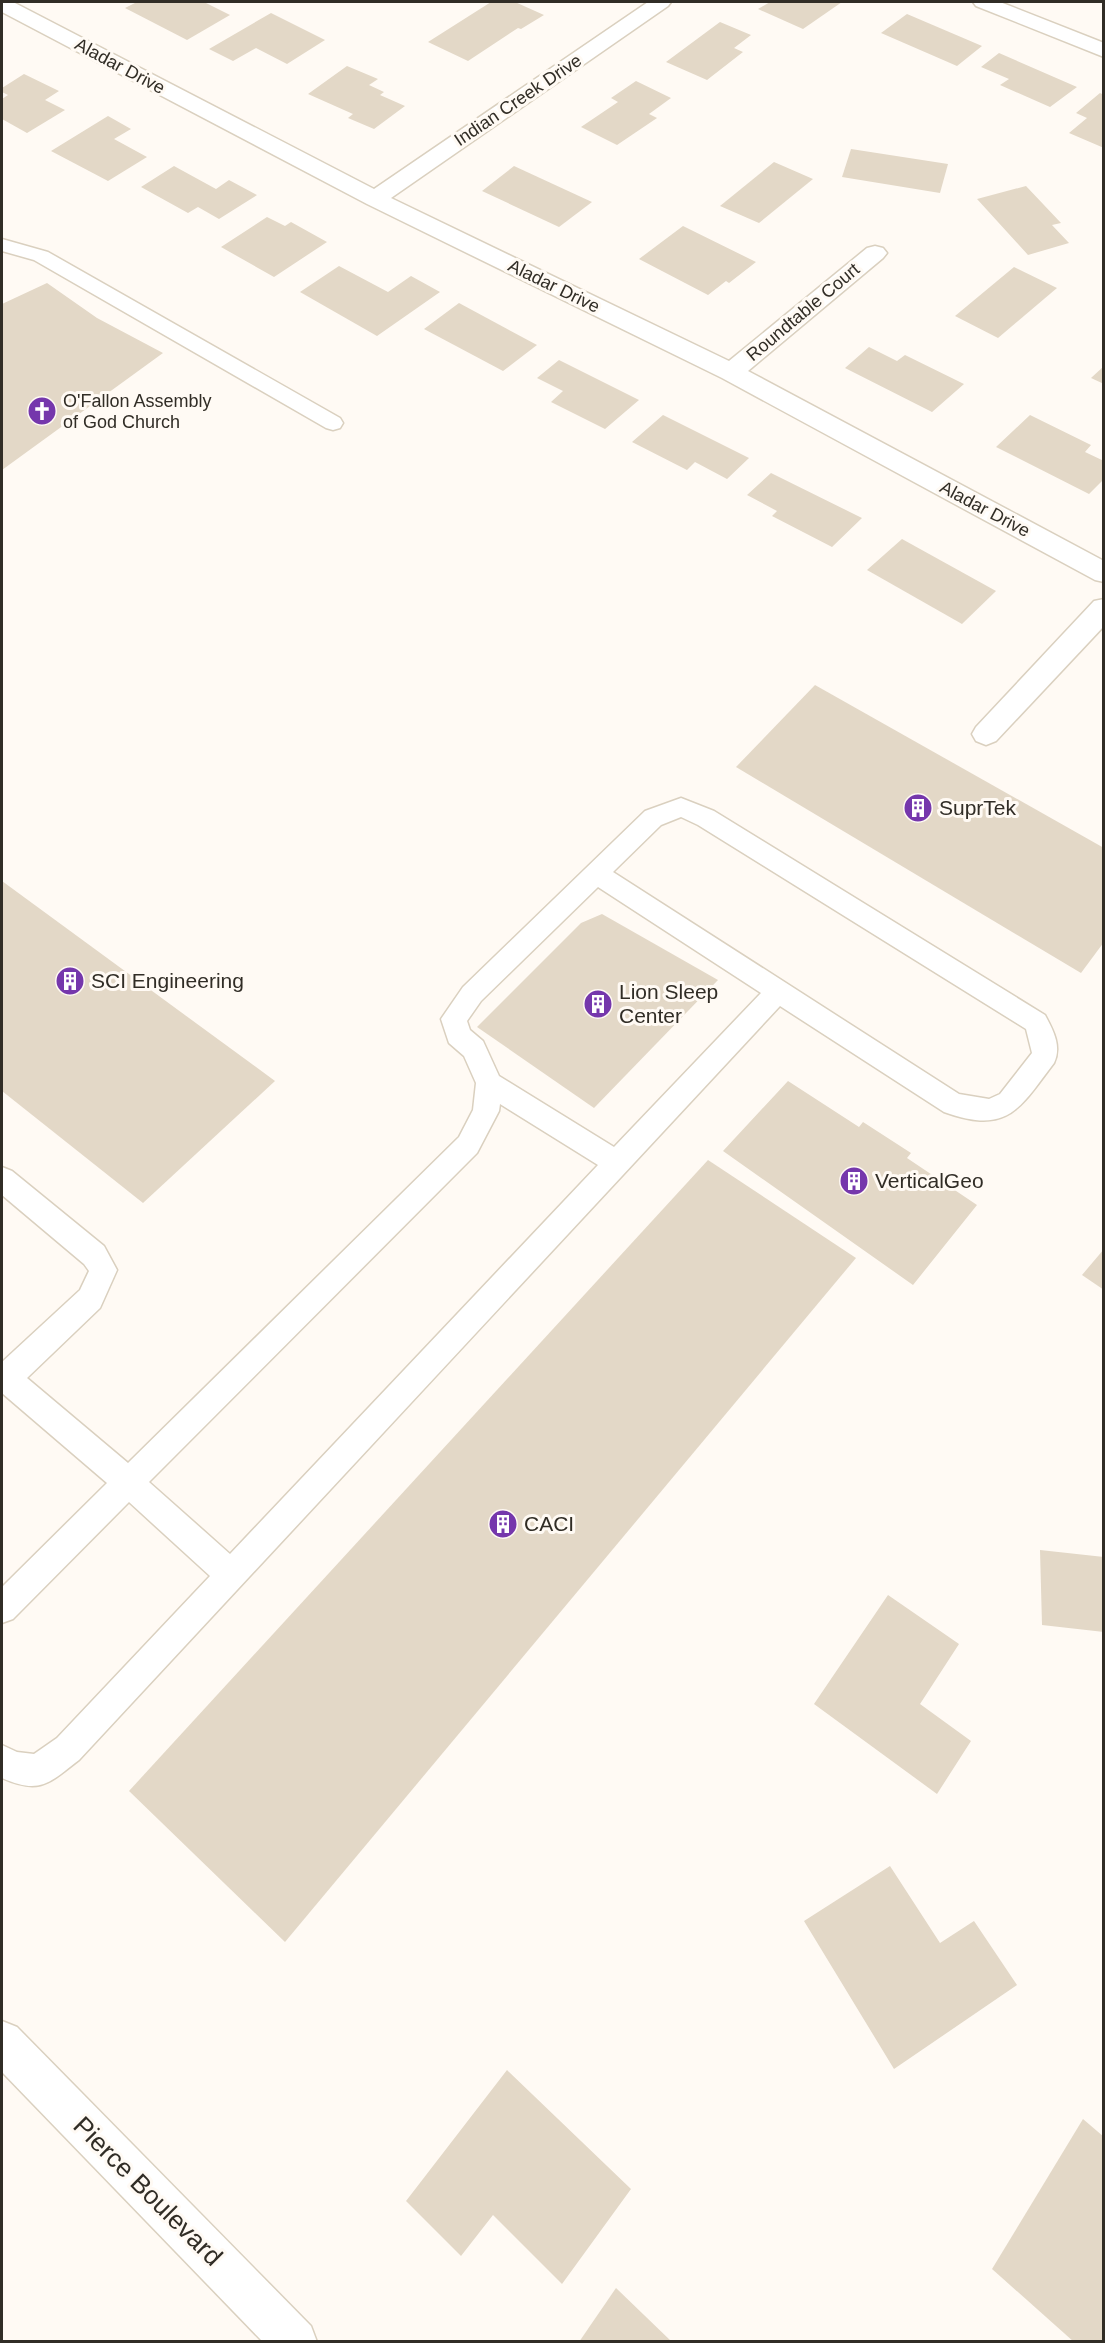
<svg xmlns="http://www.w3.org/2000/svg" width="1105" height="2343" font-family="Helvetica,sans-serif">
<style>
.building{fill:#e3d8c7}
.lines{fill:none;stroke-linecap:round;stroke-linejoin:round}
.lane-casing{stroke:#dad0bf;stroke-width:3}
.street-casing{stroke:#dad0bf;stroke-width:3}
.secondary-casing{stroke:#dad0bf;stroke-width:3}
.lane{fill:#fff;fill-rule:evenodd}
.street{fill:#fff;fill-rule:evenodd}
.secondary{fill:#fff;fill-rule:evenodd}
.labels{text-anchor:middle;stroke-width:6;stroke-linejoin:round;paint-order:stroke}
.far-street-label{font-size:18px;fill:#312d26;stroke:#fffaf4}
.far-poi-label{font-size:18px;fill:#312d26;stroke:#fffaf4;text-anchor:start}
.poi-label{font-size:21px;fill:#312d26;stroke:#fffaf4;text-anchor:start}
.near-street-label{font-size:26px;fill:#312d26;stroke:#fffaf4}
</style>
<rect width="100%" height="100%" fill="#fffaf4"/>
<g class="building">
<path d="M137 2H204L230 15 187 40 125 8Z"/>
<path d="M491 2H515L544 15 521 29 518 28 468 61 428 42Z"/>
<path d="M770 2H842L803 29 758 9Z"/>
<path d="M271 13 325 40 287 64 256 48 233 61 209 49Z"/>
<path d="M907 14 982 46 957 66 881 33Z"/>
<path d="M720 22 751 35 734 48 743 52 707 80 666 62Z"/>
<path d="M999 53 1077 87 1050 107 1000 85 1009 79 981 67Z"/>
<path d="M347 66 378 79 369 85 384 92 380 95 405 106 374 129 348 118 353 114 308 94Z"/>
<path d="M24 74 59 91 45 100 65 110 27 133 2 119V99L8 95 2 92V88Z"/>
<path d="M636 81 671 98 649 114 657 118 617 145 581 127 618 102 611 98Z"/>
<path d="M1100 93 1104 95V148L1069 133 1087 118 1076 113Z"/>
<path d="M108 116 131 129 114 139 147 157 108 181 51 151Z"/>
<path d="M851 149 948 164 940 193 842 177Z"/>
<path d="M774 162 813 179 759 223 720 206Z"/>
<path d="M174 166 216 189 229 180 257 195 219 219 198 207 188 213 141 187Z"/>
<path d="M514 166 592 202 559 227 482 191Z"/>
<path d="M1026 186 1061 223 1052 225 1069 243 1028 255 977 199Z"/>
<path d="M267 217 285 226 291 222 327 242 274 277 221 247Z"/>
<path d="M683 226 756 262 729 283 726 281 708 295 639 259Z"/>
<path d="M339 266 388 292 411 276 440 292 377 336 300 292Z"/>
<path d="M1014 267 1057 288 998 338 955 316Z"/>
<path d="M47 283 97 318 163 353 2 470V304Z"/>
<path d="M459 303 537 345 503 371 424 329Z"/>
<path d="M869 347 897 361 905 355 964 384 932 412 845 368Z"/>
<path d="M559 360 639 400 605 429 551 402 563 391 537 378Z"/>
<path d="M1104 366V384L1091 378Z"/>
<path d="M663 415 749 458 727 479 695 462 687 470 632 442Z"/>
<path d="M1030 415 1091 445 1085 452 1104 461V479L1089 494 996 447Z"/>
<path d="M771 473 862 518 832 547 772 516 777 511 747 495Z"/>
<path d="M902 539 996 591 962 624 867 570Z"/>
<path d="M815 685 1104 848V942L1081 973 736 767Z"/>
<path d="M2 881 275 1081 143 1203 2 1091Z"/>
<path d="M602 914 718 980 594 1108 477 1027 581 923Z"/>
<path d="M788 1081 859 1127 863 1122 911 1153 907 1158 977 1205 913 1285 723 1151Z"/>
<path d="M708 1160 856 1258 285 1942 129 1791Z"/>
<path d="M1104 1249V1290L1082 1275Z"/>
<path d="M1040 1550 1104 1557V1632L1042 1625Z"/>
<path d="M888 1595 959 1644 920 1704 971 1741 937 1794 814 1704Z"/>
<path d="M890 1866 940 1943 974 1921 1017 1985 894 2069 804 1921Z"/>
<path d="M507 2070 631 2189 562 2284 493 2215 461 2256 406 2201Z"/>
<path d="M1083 2119 1104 2137V2342H1074L992 2269Z"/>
<path d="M616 2288 672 2342H579Z"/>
</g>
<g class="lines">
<g class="lane-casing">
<g id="lane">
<path d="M2 239 48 252 340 418 343 423 340 428 333 430 326 428 34 260 2 251Z"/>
<path d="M681 798 714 811 1045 1015C1053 1030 1062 1046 1054 1063 1019 1109 1008 1135 944 1112L780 1006 79 1760C49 1783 40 1795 2 1778V1745L17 1752 34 1754 57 1738 210 1576 129 1502 13 1619 2 1623V1587L107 1483 2 1393V1362L80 1290 89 1271 84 1264 2 1195V1167L12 1171 104 1246 117 1270 100 1308 27 1378 128 1463 459 1137 473 1110 476 1083 464 1056 449 1043 441 1019 463 987 645 811ZM681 817 698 825 1026 1029 1032 1053 1000 1094 989 1099 959 1094 613 872 661 825ZM598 887 761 993 614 1147 499 1076 483 1041 470 1030 467 1021 481 1001ZM500 1104 598 1165 230 1554 149 1482 477 1153 499 1111Z"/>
</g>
</g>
<g class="street-casing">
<g id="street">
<path d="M2 2H13L374 189 648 2H671L668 6 391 198 729 361 867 248 875 246 883 248 887 253 883 258 748 371 1104 561V582L1095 580 722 378 367 204 2 12Z"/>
<path d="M973 2H1000L1104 43V57L976 6Z"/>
<path d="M1104 599V626L996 741 986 745 976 741 972 734 976 727 1094 601Z"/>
</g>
</g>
<g class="secondary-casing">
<path id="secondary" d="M2 2021 17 2027 311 2326 317 2342H263L2 2072Z"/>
</g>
<use href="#lane" class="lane"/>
<use href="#street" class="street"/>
<use href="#secondary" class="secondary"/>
</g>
<defs>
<g id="church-disc" transform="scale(1.5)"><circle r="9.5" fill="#7537ac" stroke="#fffaf4"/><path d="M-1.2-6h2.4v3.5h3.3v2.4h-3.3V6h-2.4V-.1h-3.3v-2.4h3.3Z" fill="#fff"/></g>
<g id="building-disc" transform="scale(1.5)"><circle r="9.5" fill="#7537ac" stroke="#fffaf4"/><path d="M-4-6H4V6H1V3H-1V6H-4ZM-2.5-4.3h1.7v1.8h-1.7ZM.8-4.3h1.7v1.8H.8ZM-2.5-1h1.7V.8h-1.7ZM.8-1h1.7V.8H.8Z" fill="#fff"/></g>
</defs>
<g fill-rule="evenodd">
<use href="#church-disc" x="42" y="411"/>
<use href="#building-disc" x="918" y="808"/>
<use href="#building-disc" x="70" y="981"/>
<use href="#building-disc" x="598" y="1004"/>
<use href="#building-disc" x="854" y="1181"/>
<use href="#building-disc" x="503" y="1524"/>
</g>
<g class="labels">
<g class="far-street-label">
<text transform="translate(120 66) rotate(28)" y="6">Aladar Drive</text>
<text transform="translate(518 100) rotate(-34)" y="6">Indian Creek Drive</text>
<text transform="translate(554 286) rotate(26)" y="6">Aladar Drive</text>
<text transform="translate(803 312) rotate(-40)" y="6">Roundtable Court</text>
<text transform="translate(985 509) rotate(28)" y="6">Aladar Drive</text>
</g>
<g class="far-poi-label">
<text x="63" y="407">O'Fallon Assembly<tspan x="63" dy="21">of God Church</tspan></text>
</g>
<g class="poi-label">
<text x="939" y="815">SuprTek</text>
<text x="91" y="988">SCI Engineering</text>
<text x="619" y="999">Lion Sleep<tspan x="619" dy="24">Center</tspan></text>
<text x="875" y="1188">VerticalGeo</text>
<text x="524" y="1531">CACI</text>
</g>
<g class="near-street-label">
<text transform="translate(148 2191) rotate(45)" y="9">Pierce Boulevard</text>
</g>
</g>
<rect width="1105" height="2343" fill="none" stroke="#312d26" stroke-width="6"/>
</svg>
